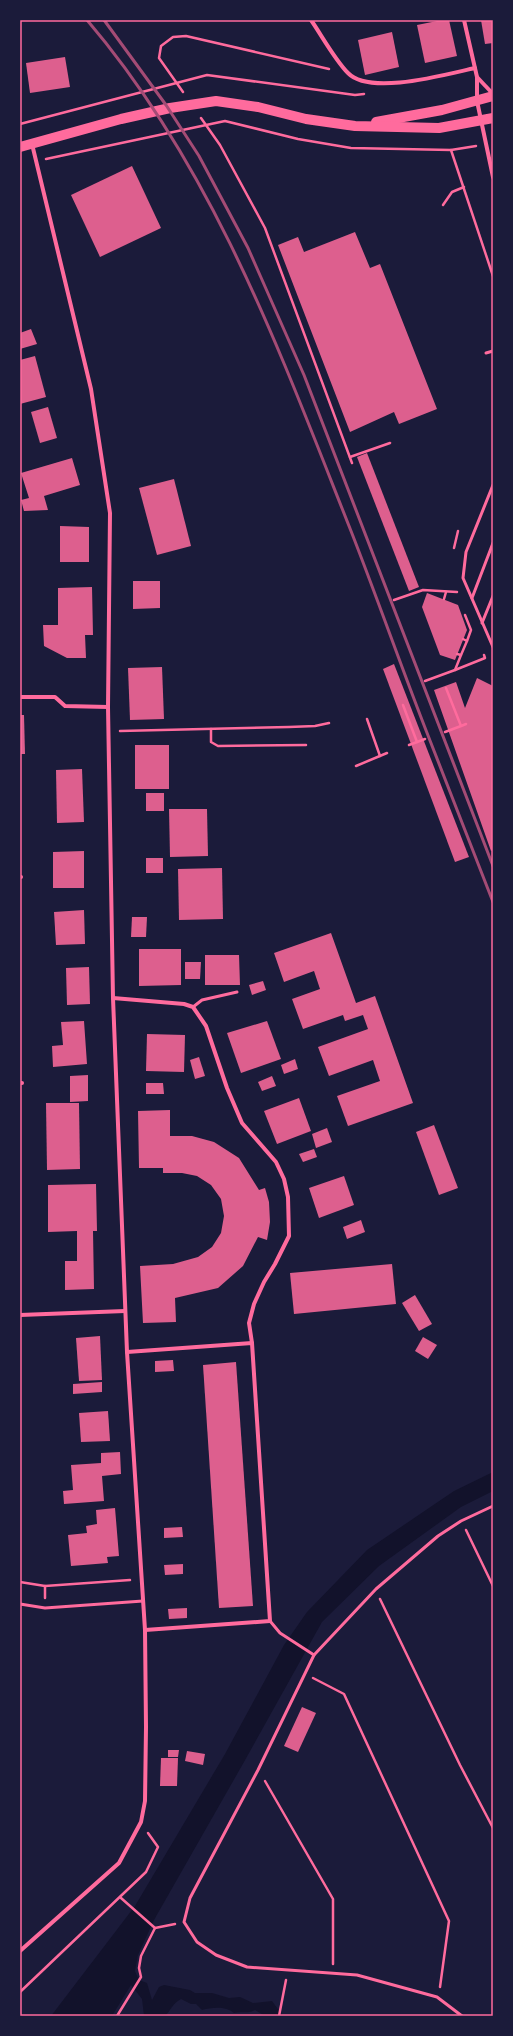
<svg xmlns="http://www.w3.org/2000/svg" width="513" height="2036" font-family="'Crimson Pro',serif">
<style>
.water{fill:#12122b}
.building{fill:#dd5f8e}
.lines{fill:none;stroke-linecap:round;stroke-linejoin:round}
.path{stroke:#ff6b9d;stroke-width:2.5}
.service{stroke:#ff6b9d;stroke-width:3}
.minor{stroke:#ff6b9d;stroke-width:4}
.primary{stroke:#ff6b9d;stroke-width:10}
.rail{stroke:#a44b75;stroke-width:3}
.neatline{fill:none;stroke:#ff6b9d;stroke-width:1.5}
</style>
<rect width="100%" height="100%" fill="#1b1b3a"/>
<path class="water" d="M493 1472V1491L461 1507 379 1566 322 1622 244 1762 154 1920 138 1955 135 1971 139 1980 147 1983 152 2000 159 1987 164 1985 190 1990 195 1993H212L229 1998 240 1997 253 2003 272 2001 283 2016H265L255 2010C248 2014 241 2011 234 2013 226 2006 213 2007 202 2010L196 2004H191L181 1999C173 2003 171 2010 165 2016H144L142 1999 131 1985 112 2016H51L135 1906 225 1754 284 1645 307 1612 367 1550 454 1491Z"/>
<g class="building">
<path d="M442 20H449L457 56 425 63 417 25Z"/>
<path d="M481 20H493V43L485 44Z"/>
<path d="M392 32 399 67 365 75 358 40Z"/>
<path d="M65 57 70 87 30 93 26 63Z"/>
<path d="M132 166 161 228 100 257 71 195Z"/>
<path d="M355 232 370 268 380 264 437 409 399 424 394 412 350 432 278 245 298 237 304 252Z"/>
<path d="M31 329 37 344 20 349V333Z"/>
<path d="M35 356 46 397 20 404V360Z"/>
<path d="M48 407 57 438 40 443 31 412Z"/>
<path d="M367 453 419 587 409 591 357 457Z"/>
<path d="M72 458 80 485 44 496 48 510 24 511 21 500 29 498 21 473Z"/>
<path d="M174 479 191 546 157 555 139 488Z"/>
<path d="M60 526 89 527V562H60Z"/>
<path d="M133 581H160V608L133 609Z"/>
<path d="M92 587 93 635H85L86 658H67L44 646 43 625H58V588Z"/>
<path d="M427 593 458 605 467 630 455 660 440 655 422 607Z"/>
<path d="M394 664 469 857 455 862 383 669Z"/>
<path d="M162 667 164 719 130 720 128 668Z"/>
<path d="M477 678 493 686V850L491 851 434 690 456 682 465 708Z"/>
<path d="M20 715H24L25 754H20Z"/>
<rect x="135" y="745" width="34" height="44"/>
<path d="M82 769 84 822 57 823 56 770Z"/>
<rect x="146" y="793" width="18" height="18"/>
<path d="M169 809H207L208 856 170 857Z"/>
<path d="M84 851V888H53V852Z"/>
<rect x="146" y="858" width="17" height="15"/>
<path d="M222 868 223 919 179 920 178 869Z"/>
<path d="M84 910 85 944 56 945 54 912Z"/>
<path d="M132 917H147L146 937H131Z"/>
<path d="M331 933 356 1003 375 996 413 1103 348 1126 337 1096 380 1081 373 1060 329 1076 318 1047 368 1029 363 1015 345 1021 343 1015 303 1029 292 999 320 989 314 971 284 982 274 953Z"/>
<path d="M139 949H181V985L139 986Z"/>
<path d="M205 955H239L240 985H205Z"/>
<path d="M185 962H201L200 979H185Z"/>
<path d="M89 967 90 1004 67 1005 66 968Z"/>
<path d="M263 981 266 990 252 995 249 985Z"/>
<path d="M84 1021 87 1064 53 1067 52 1046 63 1045 61 1022Z"/>
<path d="M267 1021 281 1059 241 1073 227 1033Z"/>
<path d="M147 1034 185 1035 184 1072 146 1071Z"/>
<path d="M199 1057 205 1076 195 1079 190 1060Z"/>
<path d="M295 1059 298 1069 284 1074 281 1065Z"/>
<path d="M88 1075V1101L70 1102V1076Z"/>
<path d="M272 1076 276 1086 262 1091 258 1082Z"/>
<path d="M146 1083H163L164 1094H146Z"/>
<path d="M299 1098 311 1131 277 1144 264 1111Z"/>
<path d="M46 1103H79L80 1169 47 1170Z"/>
<path d="M170 1110V1136H192L214 1142 239 1158 259 1190 265 1188 269 1202 270 1222 267 1240 258 1237 243 1266 218 1288 175 1298 176 1322 143 1323 140 1266 173 1264 198 1257 212 1247 221 1233 224 1216 221 1199 211 1185 197 1176 182 1173H163V1168H139L138 1111Z"/>
<path d="M434 1125 458 1188 439 1195 416 1132Z"/>
<path d="M327 1128 332 1142 316 1148 312 1134Z"/>
<path d="M314 1149 317 1157 303 1162 299 1154Z"/>
<path d="M344 1176 354 1205 319 1218 309 1188Z"/>
<path d="M96 1184 97 1231H93L94 1289 65 1290V1261H77V1231L48 1232V1185Z"/>
<path d="M361 1220 365 1232 347 1239 343 1227Z"/>
<path d="M392 1264 396 1304 294 1314 290 1273Z"/>
<path d="M415 1295 432 1324 419 1331 402 1303Z"/>
<path d="M100 1336 102 1380 79 1381 76 1338Z"/>
<path d="M423 1337 437 1345 428 1359 415 1351Z"/>
<path d="M173 1360 174 1371 155 1372V1361Z"/>
<path d="M236 1362 253 1606 219 1608 203 1365Z"/>
<path d="M102 1382V1392L73 1394V1384Z"/>
<path d="M108 1411 110 1441 81 1442 79 1413Z"/>
<path d="M120 1452 121 1474 102 1476 104 1501 64 1504 63 1491 73 1490 71 1465 101 1463V1453Z"/>
<path d="M115 1508 119 1556 107 1557 108 1563 71 1566 68 1535 87 1533 86 1526 97 1524 96 1510Z"/>
<path d="M182 1527 183 1537 164 1538V1528Z"/>
<path d="M183 1564V1574L165 1575 164 1565Z"/>
<path d="M187 1608V1618L169 1619 168 1609Z"/>
<path d="M302 1707 316 1713 298 1752 284 1746Z"/>
<path d="M168 1750H179L178 1757H168Z"/>
<path d="M187 1751 205 1754 203 1765 185 1761Z"/>
<path d="M161 1758H178L177 1786H160Z"/>
</g>
<g class="lines">
<g class="path">
<path d="M183 92 159 58 161 46 173 37 186 36 329 69"/>
<path d="M201 118 220 145 265 228 352 463"/>
<path d="M20 124 207 75 355 95 364 94"/>
<path d="M451 150 493 276"/>
<path d="M46 159 225 121 298 139 351 148 451 150 476 146"/>
<path d="M443 205 452 192 464 187"/>
<path d="M350 457 390 443"/>
<path d="M454 548 458 531"/>
<path d="M444 599 446 592"/>
<path d="M394 600 423 590 457 592"/>
<path d="M463 639 467 641 471 630 465 615"/>
<path d="M457 654 461 655 467 641"/>
<path d="M455 670 485 658 484 655"/>
<path d="M425 681 455 670 461 655"/>
<path d="M403 705 417 742"/>
<path d="M367 719 380 756"/>
<path d="M461 726 466 724"/>
<path d="M211 729V742L218 746 306 745"/>
<path d="M120 731 289 727 315 726 329 723"/>
<path d="M445 732 461 726 446 688"/>
<path d="M409 745 425 739"/>
<path d="M356 766 387 753"/>
<path d="M466 1530 493 1586"/>
<path d="M20 1582 45 1586 130 1580"/>
<path d="M45 1598V1586"/>
<path d="M380 1599 460 1765 493 1828"/>
<path d="M313 1678 344 1694 449 1921 440 1987"/>
<path d="M265 1781 333 1899V1964"/>
<path d="M121 1898 155 1928 175 1924"/>
<path d="M20 1992 146 1872 158 1847 148 1833"/>
<path d="M117 2016 141 1977 139 1968 141 1956 155 1928"/>
<path d="M279 2016 286 1980"/>
</g>
<g class="service">
<path d="M486 353 493 351"/>
<path d="M493 485 466 552 463 578 493 647"/>
<path d="M472 598 493 543"/>
<path d="M482 623 493 596"/>
<path d="M193 1007 202 1000 237 992"/>
<path d="M20 1604 45 1608 143 1601"/>
<path d="M270 1621 280 1633 314 1655"/>
<path d="M462 2016 437 1997 357 1975 247 1967 216 1955 197 1942 184 1922 190 1898 258 1770 314 1655 376 1589 438 1536 461 1521 493 1506"/>
</g>
<g class="minor">
<path d="M311 20C322 36 335 60 348 73 370 96 447 74 475 68"/>
<path d="M464 20 477 77V101L493 177"/>
<path d="M477 77 493 94"/>
<path d="M20 697H55L65 706 108 707"/>
<path d="M20 877H21"/>
<path d="M113 998 184 1004 193 1007 206 1026 227 1088 242 1123 276 1162 284 1179 288 1197 289 1236 275 1264 264 1282 254 1304 249 1323 252 1343"/>
<path d="M20 1083H22"/>
<path d="M20 1315 125 1311"/>
<path d="M127 1352 252 1343 270 1621 145 1630"/>
<path d="M20 1951 119 1863 141 1822 145 1801 146 1727 145 1630 127 1352 113 998 108 707 110 513 91 389 32 144"/>
</g>
<g class="primary">
<path d="M376 122 442 110 493 96"/>
<path d="M20 147 121 119 170 108 216 101 258 107 306 119 355 126 439 128 493 118"/>
</g>
<g class="rail">
<path d="M87 20C214 169 280 352 351 531 378 600 402 669 429 738 450 793 472 847 493 902"/>
<path d="M104 20 166 105 199 156 248 248 304 375 493 866"/>
</g>
</g>
<rect width="513" height="2036" fill="none" stroke="#1b1b3a" stroke-width="42"/>
<rect x="21" y="21" width="471" height="1994" class="neatline"/>
</svg>
